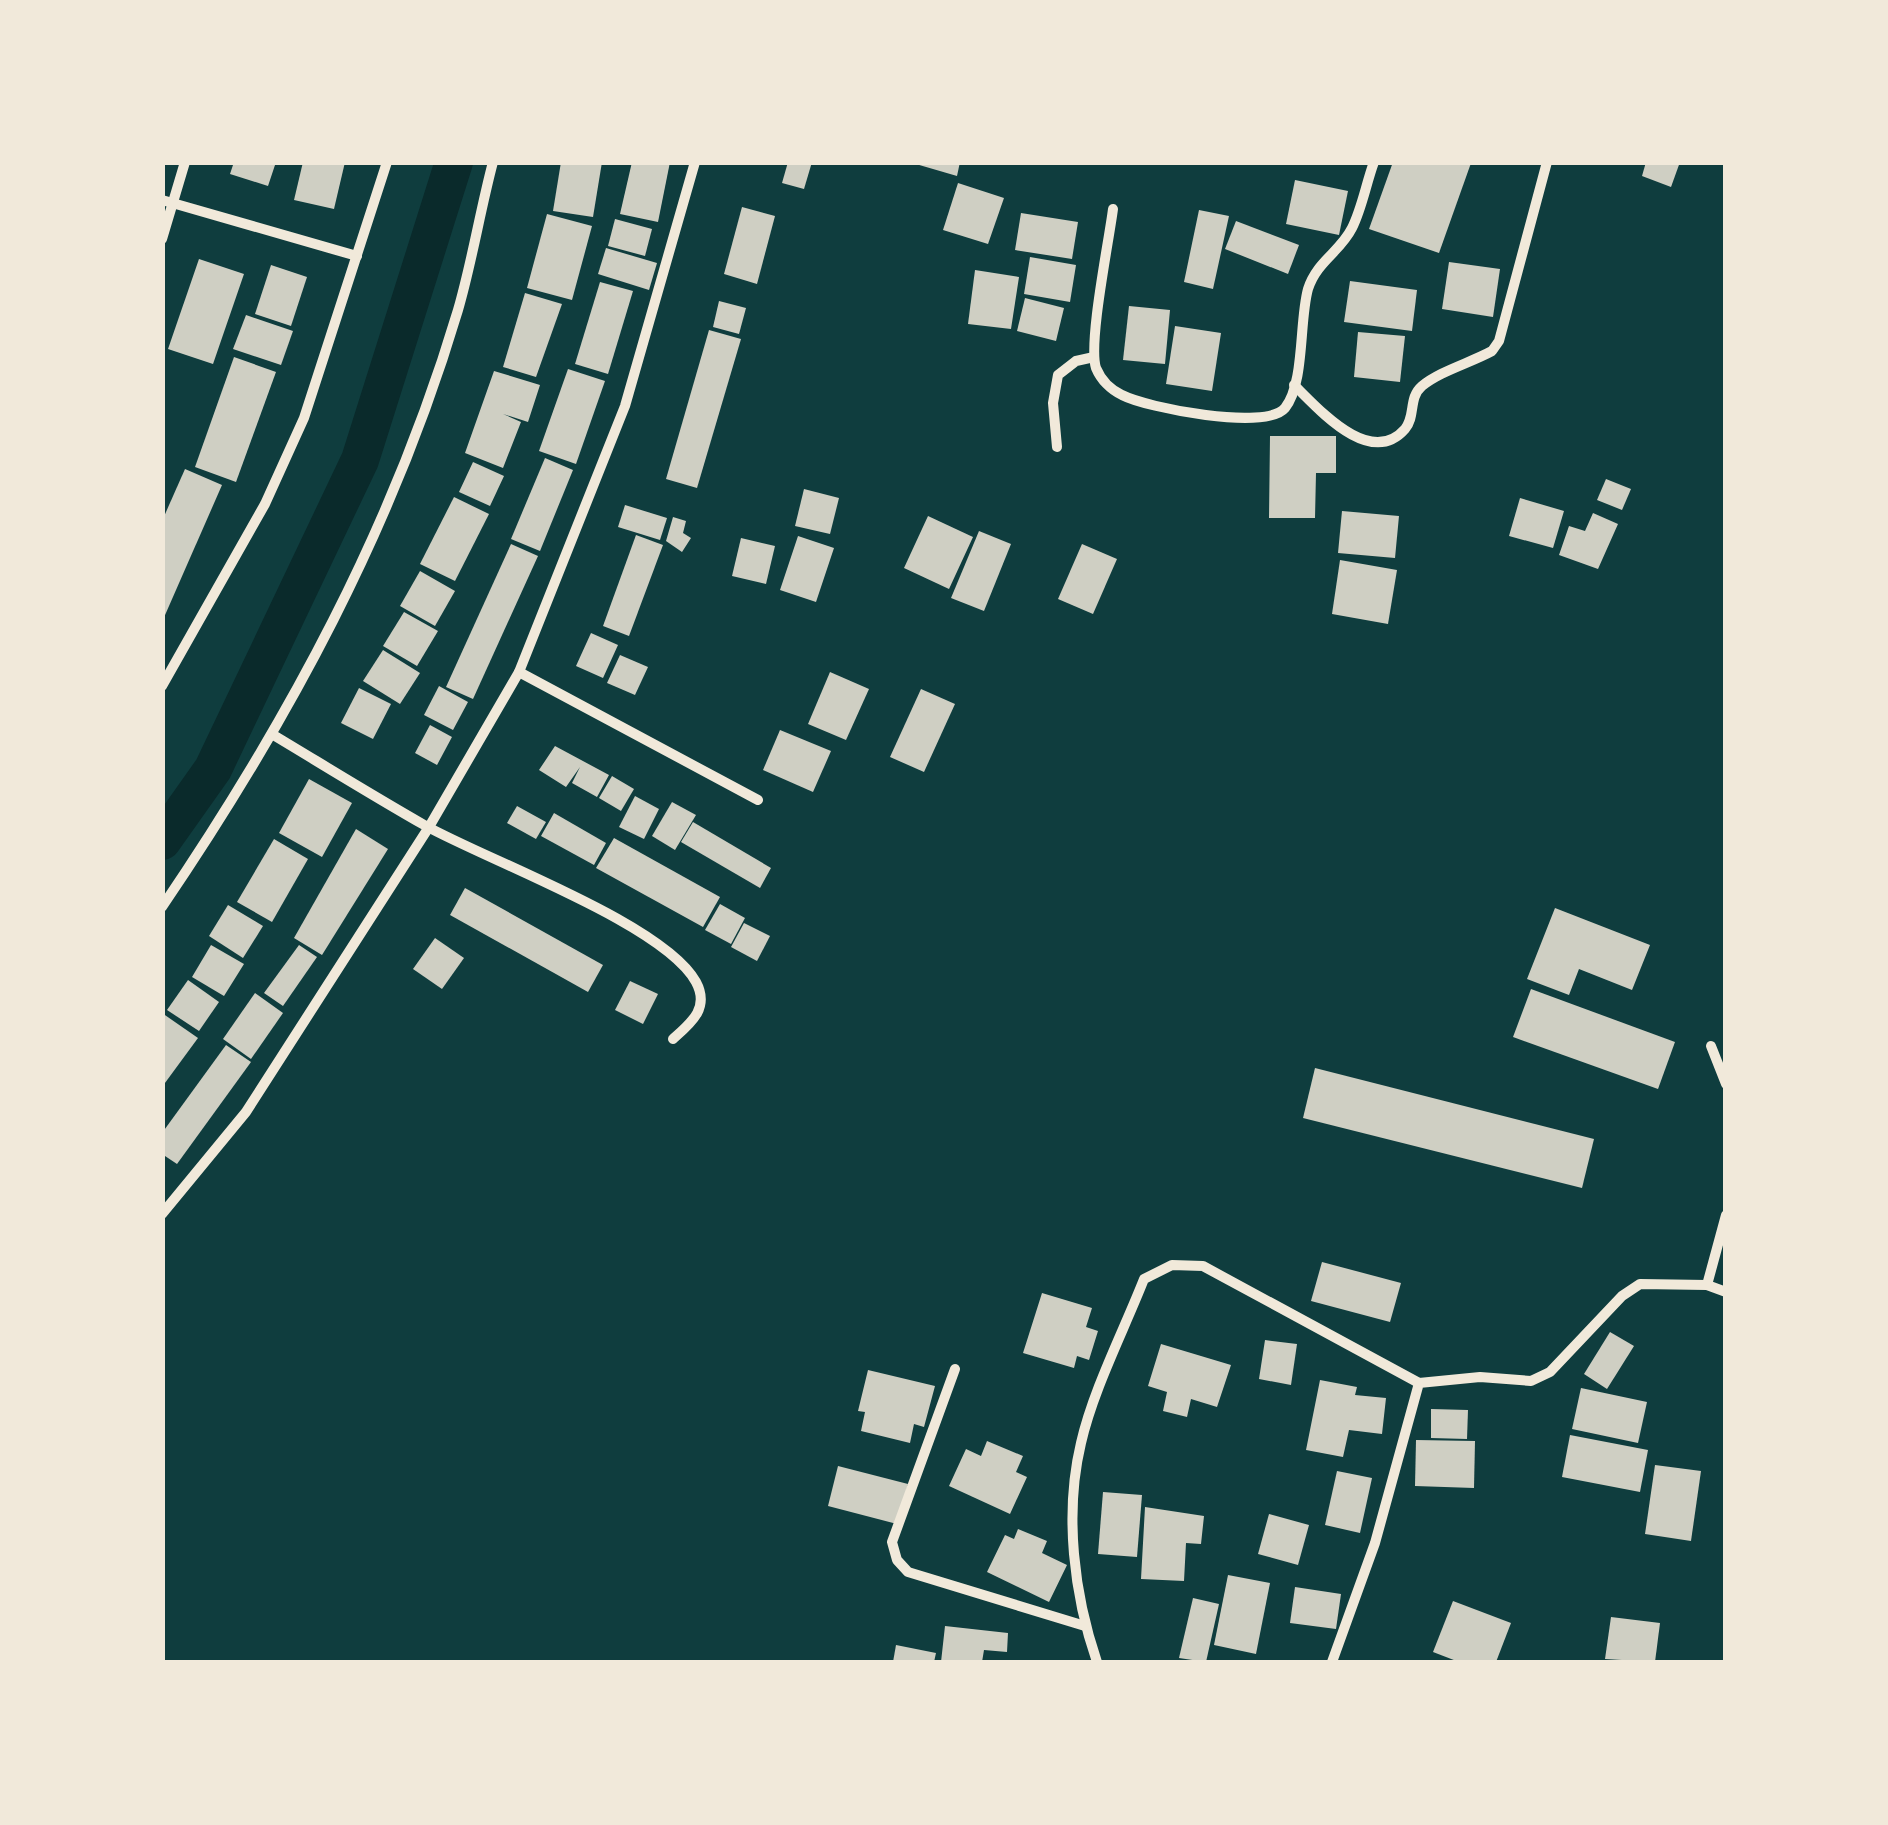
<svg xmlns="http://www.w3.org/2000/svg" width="1888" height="1825" font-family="Rubik,sans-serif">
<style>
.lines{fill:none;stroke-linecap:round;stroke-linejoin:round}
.canal{stroke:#0a2a2b;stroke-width:38}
.building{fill:#cfcfc3}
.minor{stroke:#f1e9da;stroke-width:10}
</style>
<rect width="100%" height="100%" fill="#0f3d3e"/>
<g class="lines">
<path class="canal" d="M162 841 213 769 360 460 454 162"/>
</g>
<g class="building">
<path d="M234 162H276L268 186 230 174Z"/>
<path d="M303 162H345L334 209 294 200Z"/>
<path d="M561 162H602L593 217 553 211Z"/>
<path d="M632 162H670L658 222 620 214Z"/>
<path d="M788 162H812L804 189 782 183Z"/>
<path d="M909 162H960L957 176Z"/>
<path d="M1393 162 1471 163 1439 253 1369 229Z"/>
<path d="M1646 162H1680L1671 187 1642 176Z"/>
<path d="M1295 180 1348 191 1339 235 1286 224Z"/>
<path d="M958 183 1004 198 988 244 943 230Z"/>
<path d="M742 207 775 216 757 284 724 274Z"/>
<path d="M1199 210 1229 216 1213 289 1184 282Z"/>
<path d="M1021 213 1078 222 1072 259 1015 250Z"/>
<path d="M547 214 592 226 572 300 527 288Z"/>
<path d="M615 219 652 229 645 256 608 246Z"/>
<path d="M1236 221 1299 245 1288 274 1225 249Z"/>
<path d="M606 248 657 263 649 290 598 274Z"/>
<path d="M1030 257 1076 265 1070 302 1024 294Z"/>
<path d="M199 259 244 274 213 364 168 349Z"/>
<path d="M1449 262 1500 269 1493 317 1442 309Z"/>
<path d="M271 265 307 277 291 326 255 314Z"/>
<path d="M975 270 1019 277 1011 329 968 324Z"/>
<path d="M1350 281 1417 290 1412 331 1344 322Z"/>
<path d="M600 282 633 291 608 374 575 364Z"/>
<path d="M525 293 562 304 536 377 503 367Z"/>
<path d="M1025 298 1064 308 1056 341 1017 331Z"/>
<path d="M719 301 746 308 739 334 713 327Z"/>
<path d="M1129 306 1170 310 1165 364 1123 360Z"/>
<path d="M246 315 293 331 281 365 233 349Z"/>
<path d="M1175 326 1221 333 1212 391 1166 384Z"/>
<path d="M709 330 741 339 697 488 666 479Z"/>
<path d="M1358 332 1405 336 1400 382 1354 377Z"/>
<path d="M234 357 276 372 236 482 195 467Z"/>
<path d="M568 369 605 381 576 464 539 451Z"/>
<path d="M494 371 540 385 528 422 503 414 521 422 503 468 465 453Z"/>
<path d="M1270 436H1336V473H1316L1315 518H1269Z"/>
<path d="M545 458 573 470 540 551 511 539Z"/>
<path d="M473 462 504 476 490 506 459 492Z"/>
<path d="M185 469 222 485 162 622V521Z"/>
<path d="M1606 479 1631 489 1622 510 1597 500Z"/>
<path d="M804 489 839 498 830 534 795 526Z"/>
<path d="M454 497 489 514 455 581 420 564Z"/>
<path d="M1520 498 1564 511 1553 548 1509 536Z"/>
<path d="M625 505 667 518 660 540 618 527Z"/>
<path d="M1342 511 1399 516 1395 558 1338 553Z"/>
<path d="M1593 513 1618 524 1598 569 1559 555 1569 526 1585 531Z"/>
<path d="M928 516 973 537 949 589 904 568Z"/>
<path d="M673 517 686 521 683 533 691 538 682 552 666 541Z"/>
<path d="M979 531 1011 544 984 611 951 598Z"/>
<path d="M636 535 663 545 629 636 603 626Z"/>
<path d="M798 536 834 548 816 602 780 590Z"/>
<path d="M741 538 775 546 766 584 732 576Z"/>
<path d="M511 544 538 556 473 699 446 687Z"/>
<path d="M1082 544 1117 559 1093 614 1058 599Z"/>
<path d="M1340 560 1397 570 1388 624 1332 614Z"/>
<path d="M420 571 455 591 435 626 400 606Z"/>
<path d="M404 612 438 631 417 666 383 646Z"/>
<path d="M591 633 618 645 603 678 576 666Z"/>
<path d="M383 650 420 673 400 704 363 681Z"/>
<path d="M620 655 648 667 635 695 607 683Z"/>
<path d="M830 672 869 689 846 740 808 724Z"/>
<path d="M439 686 468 702 453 730 424 715Z"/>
<path d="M359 688 391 704 373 739 341 723Z"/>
<path d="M921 689 955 704 924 772 890 757Z"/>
<path d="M430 725 452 737 437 765 415 753Z"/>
<path d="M780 730 831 751 813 792 763 770Z"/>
<path d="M555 746 609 775 597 797 572 783 580 767 566 787 539 770Z"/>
<path d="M612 776 634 789 621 811 599 798Z"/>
<path d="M309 779 352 803 322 857 279 833Z"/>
<path d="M635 796 659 809 644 839 619 827Z"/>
<path d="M672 802 696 815 675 850 652 836Z"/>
<path d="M517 806 546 822 536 839 507 823Z"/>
<path d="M554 813 606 843 594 865 541 836Z"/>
<path d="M693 822 771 868 760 888 681 842Z"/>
<path d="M356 829 388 849 322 955 294 938Z"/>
<path d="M614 838 720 897 703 927 596 868Z"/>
<path d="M274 839 308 859 272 922 237 902Z"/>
<path d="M465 888 603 965 588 992 450 915Z"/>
<path d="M720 904 745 918 731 944 705 930Z"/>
<path d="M228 905 263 926 243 958 209 936Z"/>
<path d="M1555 908 1650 945 1632 990 1579 969 1569 995 1527 979Z"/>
<path d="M744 923 770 936 757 961 731 947Z"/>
<path d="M435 938 464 958 442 989 413 969Z"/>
<path d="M211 945 244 964 224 996 192 977Z"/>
<path d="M299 945 317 957 283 1006 264 993Z"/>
<path d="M188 980 219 1002 199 1031 167 1010Z"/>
<path d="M630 981 658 994 643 1024 615 1010Z"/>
<path d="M1531 989 1675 1042 1658 1089 1513 1037Z"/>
<path d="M255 993 283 1013 251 1059 223 1039Z"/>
<path d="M162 1013 198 1038 162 1087Z"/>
<path d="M226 1045 251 1062 177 1164 162 1154V1133Z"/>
<path d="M1315 1068 1594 1139 1582 1188 1303 1118Z"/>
<path d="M1322 1262 1401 1283 1390 1322 1311 1301Z"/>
<path d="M1042 1293 1092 1308 1086 1327 1098 1331 1089 1360 1077 1356 1074 1368 1023 1353Z"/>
<path d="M1610 1332 1634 1346 1607 1389 1584 1374Z"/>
<path d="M1265 1340 1297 1344 1291 1385 1259 1379Z"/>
<path d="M1161 1344 1231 1365 1217 1407 1191 1399 1187 1417 1163 1411 1167 1392 1148 1386Z"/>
<path d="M868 1370 935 1386 924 1427 914 1424 910 1443 861 1431 865 1412 858 1411Z"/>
<path d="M1320 1380 1357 1387 1355 1395 1386 1398 1382 1434 1349 1430 1343 1457 1306 1450Z"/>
<path d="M1581 1388 1647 1402 1638 1443 1572 1429Z"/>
<path d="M1431 1409 1468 1410 1467 1439 1431 1438Z"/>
<path d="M1570 1435 1648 1450 1640 1492 1562 1477Z"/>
<path d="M1416 1440 1475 1441 1474 1488 1415 1486Z"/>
<path d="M987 1441 1023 1456 1016 1472 1027 1477 1010 1514 949 1486 966 1449 981 1456Z"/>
<path d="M1655 1465 1701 1471 1691 1541 1645 1534Z"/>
<path d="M838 1466 908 1484 897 1524 828 1506Z"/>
<path d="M1337 1471 1372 1478 1360 1533 1325 1525Z"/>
<path d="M1103 1492 1142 1495 1137 1557 1098 1554Z"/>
<path d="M1145 1507 1204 1516 1201 1544 1186 1543 1184 1581 1141 1579Z"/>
<path d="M1269 1514 1309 1525 1298 1565 1258 1554Z"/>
<path d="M1018 1529 1047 1541 1042 1553 1067 1565 1049 1602 987 1572 1005 1535 1014 1539Z"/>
<path d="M1228 1575 1270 1583 1256 1654 1214 1645Z"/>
<path d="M1295 1587 1341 1594 1336 1629 1290 1623Z"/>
<path d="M1193 1598 1219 1604 1206 1662 1179 1658Z"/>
<path d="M1453 1601 1511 1623 1496 1662H1459L1433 1652Z"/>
<path d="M1611 1617 1660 1623 1655 1662 1605 1659Z"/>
<path d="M945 1626 1008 1633 1007 1652 984 1650 982 1662H941Z"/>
<path d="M896 1645 936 1653 934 1662H893Z"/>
</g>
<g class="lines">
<g class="minor">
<path d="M162 200 357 256"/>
<path d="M1113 209C1109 241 1088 343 1096 368 1101 380 1111 390 1122 395 1147 408 1266 431 1285 408 1305 383 1299 321 1308 289 1317 261 1340 252 1352 228 1362 208 1366 184 1374 162"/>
<path d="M162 239 185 162"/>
<path d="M1294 385C1318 408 1370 469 1405 429 1416 416 1408 398 1422 386 1440 371 1470 363 1492 351L1499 341 1547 162"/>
<path d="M1057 447 1053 403 1058 375 1076 361 1094 357"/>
<path d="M519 672 758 800"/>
<path d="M162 686 265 504 304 418 387 162"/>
<path d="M275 736C325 766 375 797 426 826 489 861 664 924 696 982 710 1008 691 1023 673 1039"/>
<path d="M162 907C289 720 393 528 458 310 472 262 480 211 493 162"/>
<path d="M1711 1046 1726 1084"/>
<path d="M162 1214 246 1112 429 827 519 672 625 406 695 162"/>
<path d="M1707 1285 1726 1215"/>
<path d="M955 1369 892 1542 897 1560 908 1572 1085 1626"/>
<path d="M1097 1662C1074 1595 1064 1514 1081 1443 1093 1390 1124 1330 1144 1279L1172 1265 1203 1266 1419 1383"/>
<path d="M1332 1662 1375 1543 1419 1383 1480 1377 1531 1381 1550 1372 1622 1296 1640 1284 1707 1285 1726 1292"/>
</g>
</g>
<rect width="1888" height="1825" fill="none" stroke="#f1e9da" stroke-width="330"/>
</svg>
